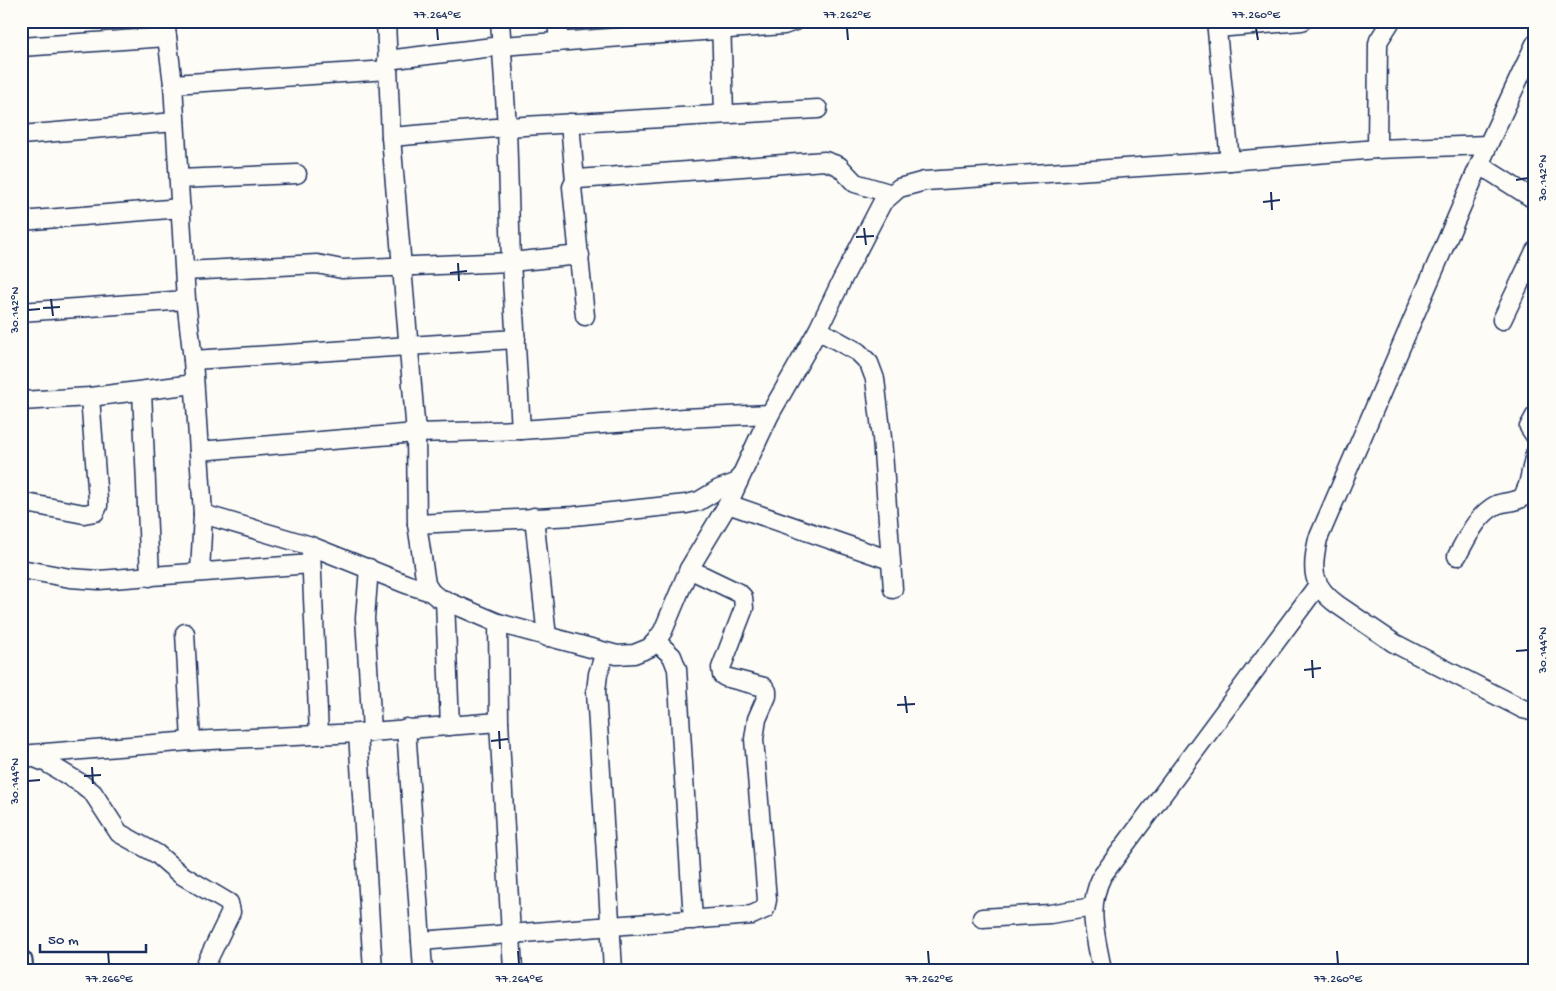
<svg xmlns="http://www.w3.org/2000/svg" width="1556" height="991" font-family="'Gochi Hand',sans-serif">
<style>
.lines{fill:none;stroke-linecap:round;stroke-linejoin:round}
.minor-casing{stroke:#1b2f5e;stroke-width:21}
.tertiary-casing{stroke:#1b2f5e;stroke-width:25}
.minor{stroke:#fdfcf7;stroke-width:18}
.tertiary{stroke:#fdfcf7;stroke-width:21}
.ticks{fill:none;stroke:#1b2f5e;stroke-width:2}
.neatline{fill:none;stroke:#1b2f5e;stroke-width:2}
.ticks-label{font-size:12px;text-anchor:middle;fill:#1b2f5e}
</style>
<rect width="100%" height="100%" fill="#fdfcf7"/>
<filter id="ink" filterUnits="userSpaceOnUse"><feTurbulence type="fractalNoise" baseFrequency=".02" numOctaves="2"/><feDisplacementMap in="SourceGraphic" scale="10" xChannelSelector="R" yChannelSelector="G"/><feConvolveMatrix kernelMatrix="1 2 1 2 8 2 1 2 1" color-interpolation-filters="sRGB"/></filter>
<g filter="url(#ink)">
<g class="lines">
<g class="minor-casing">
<g id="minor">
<path d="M165 21 173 84 186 300 193 360 203 514 200 572"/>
<path d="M386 21 391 137 416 433 417 524 426 584 431 592 437 597 498 623 499 722 513 970"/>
<path d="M500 21 507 127 511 262 521 430"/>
<path d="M557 21 559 42"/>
<path d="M721 21 724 113"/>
<path d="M1216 21 1230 161"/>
<path d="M1217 28 1302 21"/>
<path d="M1535 44 1488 145 1318 539C1311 569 1311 586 1338 605L1394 643 1417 655 1523 709 1535 712"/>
<path d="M21 47 167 37"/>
<path d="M387 60 501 46 784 25 795 21"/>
<path d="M173 84 388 70"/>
<path d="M570 123 575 181"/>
<path d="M21 135 175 122"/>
<path d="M391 137 507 127 818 109"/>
<path d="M1377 149 1378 44 1379 40 1391 21"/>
<path d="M1480 165 1535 200"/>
<path d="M179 179 297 174"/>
<path d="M21 221 181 208"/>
<path d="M185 271 317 264 342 269 511 262 580 255"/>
<path d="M21 312 186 300"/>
<path d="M585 316 572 187 575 181 578 179 825 161 839 166 855 183 892 194"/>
<path d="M1502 320 1535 251"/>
<path d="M818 330 858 352 869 363 875 379 882 438 893 589"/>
<path d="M193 360 516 339"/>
<path d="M142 391 150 577"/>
<path d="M21 401 90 397 194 384"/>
<path d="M1535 416 1529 427 1535 436"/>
<path d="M199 451 416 433 521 430 684 418 770 414"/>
<path d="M21 502 84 514 95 512 98 506V500L90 397"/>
<path d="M728 504 890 560"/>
<path d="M203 514 311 546 406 584 431 592"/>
<path d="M534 517 547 637"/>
<path d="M417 524 574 516 686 504 699 501 719 489 738 482"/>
<path d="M311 552 319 735"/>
<path d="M1457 556C1467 538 1477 515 1496 505 1505 501 1515 503 1523 497L1528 485 1535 454"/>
<path d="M369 568 365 618 372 731"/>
<path d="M21 569 70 578 99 580 311 564"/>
<path d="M445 600 450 726"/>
<path d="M498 623 617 655 634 654 649 648 656 641 663 631 689 569 728 504 770 414 818 330 842 280 882 203 899 188 925 181 1230 161 1377 149 1488 145"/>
<path d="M185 633 191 741"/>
<path d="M656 641 672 656 677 669 693 920"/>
<path d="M605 652 598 674 596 691 613 970"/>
<path d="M406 728 423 970"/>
<path d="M358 733 373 970"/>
<path d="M21 755 191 741 358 733 499 722"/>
<path d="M30 756 47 763 82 784 93 793 119 833 157 854 180 874 229 903 231 912 203 970"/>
<path d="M982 918 1050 914 1093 907"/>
<path d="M421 941 752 915 765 909 767 900 754 739 757 719 767 696V691L764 687 725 677 722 675 721 668 744 608 743 597 739 593 689 569"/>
<path d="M1102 970C1096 936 1086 908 1102 876L1318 585"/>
</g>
</g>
<g class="tertiary-casing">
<path id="tertiary" d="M21 961 22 970"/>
</g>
<use href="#minor" class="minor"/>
<use href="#tertiary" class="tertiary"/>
</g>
</g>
<path class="ticks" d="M437 28 438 40M847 28 848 40M1256 28 1258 40M1516 180 1528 178M1271 192 1272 210M1263 202 1280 200M864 228 866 245M856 237 874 236M458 263 459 281M450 273 467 271M51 299 53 316M43 308 60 307M28 310 40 309M1516 651 1528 650M1312 660 1313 678M1304 670 1321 668M905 696 907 713M897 705 915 704M499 731 500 749M491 741 508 739M92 767 93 784M84 776 101 775M28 781 40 780M108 951 109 964M518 951 519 964M928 951 929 964M1337 951 1338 964"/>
<rect width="1556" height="991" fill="none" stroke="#fdfcf7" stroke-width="55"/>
<path d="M40 944v8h106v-8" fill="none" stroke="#1b2f5e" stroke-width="2.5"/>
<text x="48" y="944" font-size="15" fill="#1b2f5e" stroke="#fdfcf7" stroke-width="4" paint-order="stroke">50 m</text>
<rect x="28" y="28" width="1500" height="936" class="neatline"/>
<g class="ticks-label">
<text x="437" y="18">77.264°E</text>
<text x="847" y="18">77.262°E</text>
<text x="1256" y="18">77.260°E</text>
<text transform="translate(1542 178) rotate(-90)" y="4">30.142°N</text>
<text transform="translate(14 310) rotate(-90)" y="4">30.142°N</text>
<text transform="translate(1542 650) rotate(-90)" y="4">30.144°N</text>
<text transform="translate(14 781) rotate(-90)" y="4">30.144°N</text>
<text x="109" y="982">77.266°E</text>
<text x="519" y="982">77.264°E</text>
<text x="929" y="982">77.262°E</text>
<text x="1338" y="982">77.260°E</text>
</g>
</svg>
